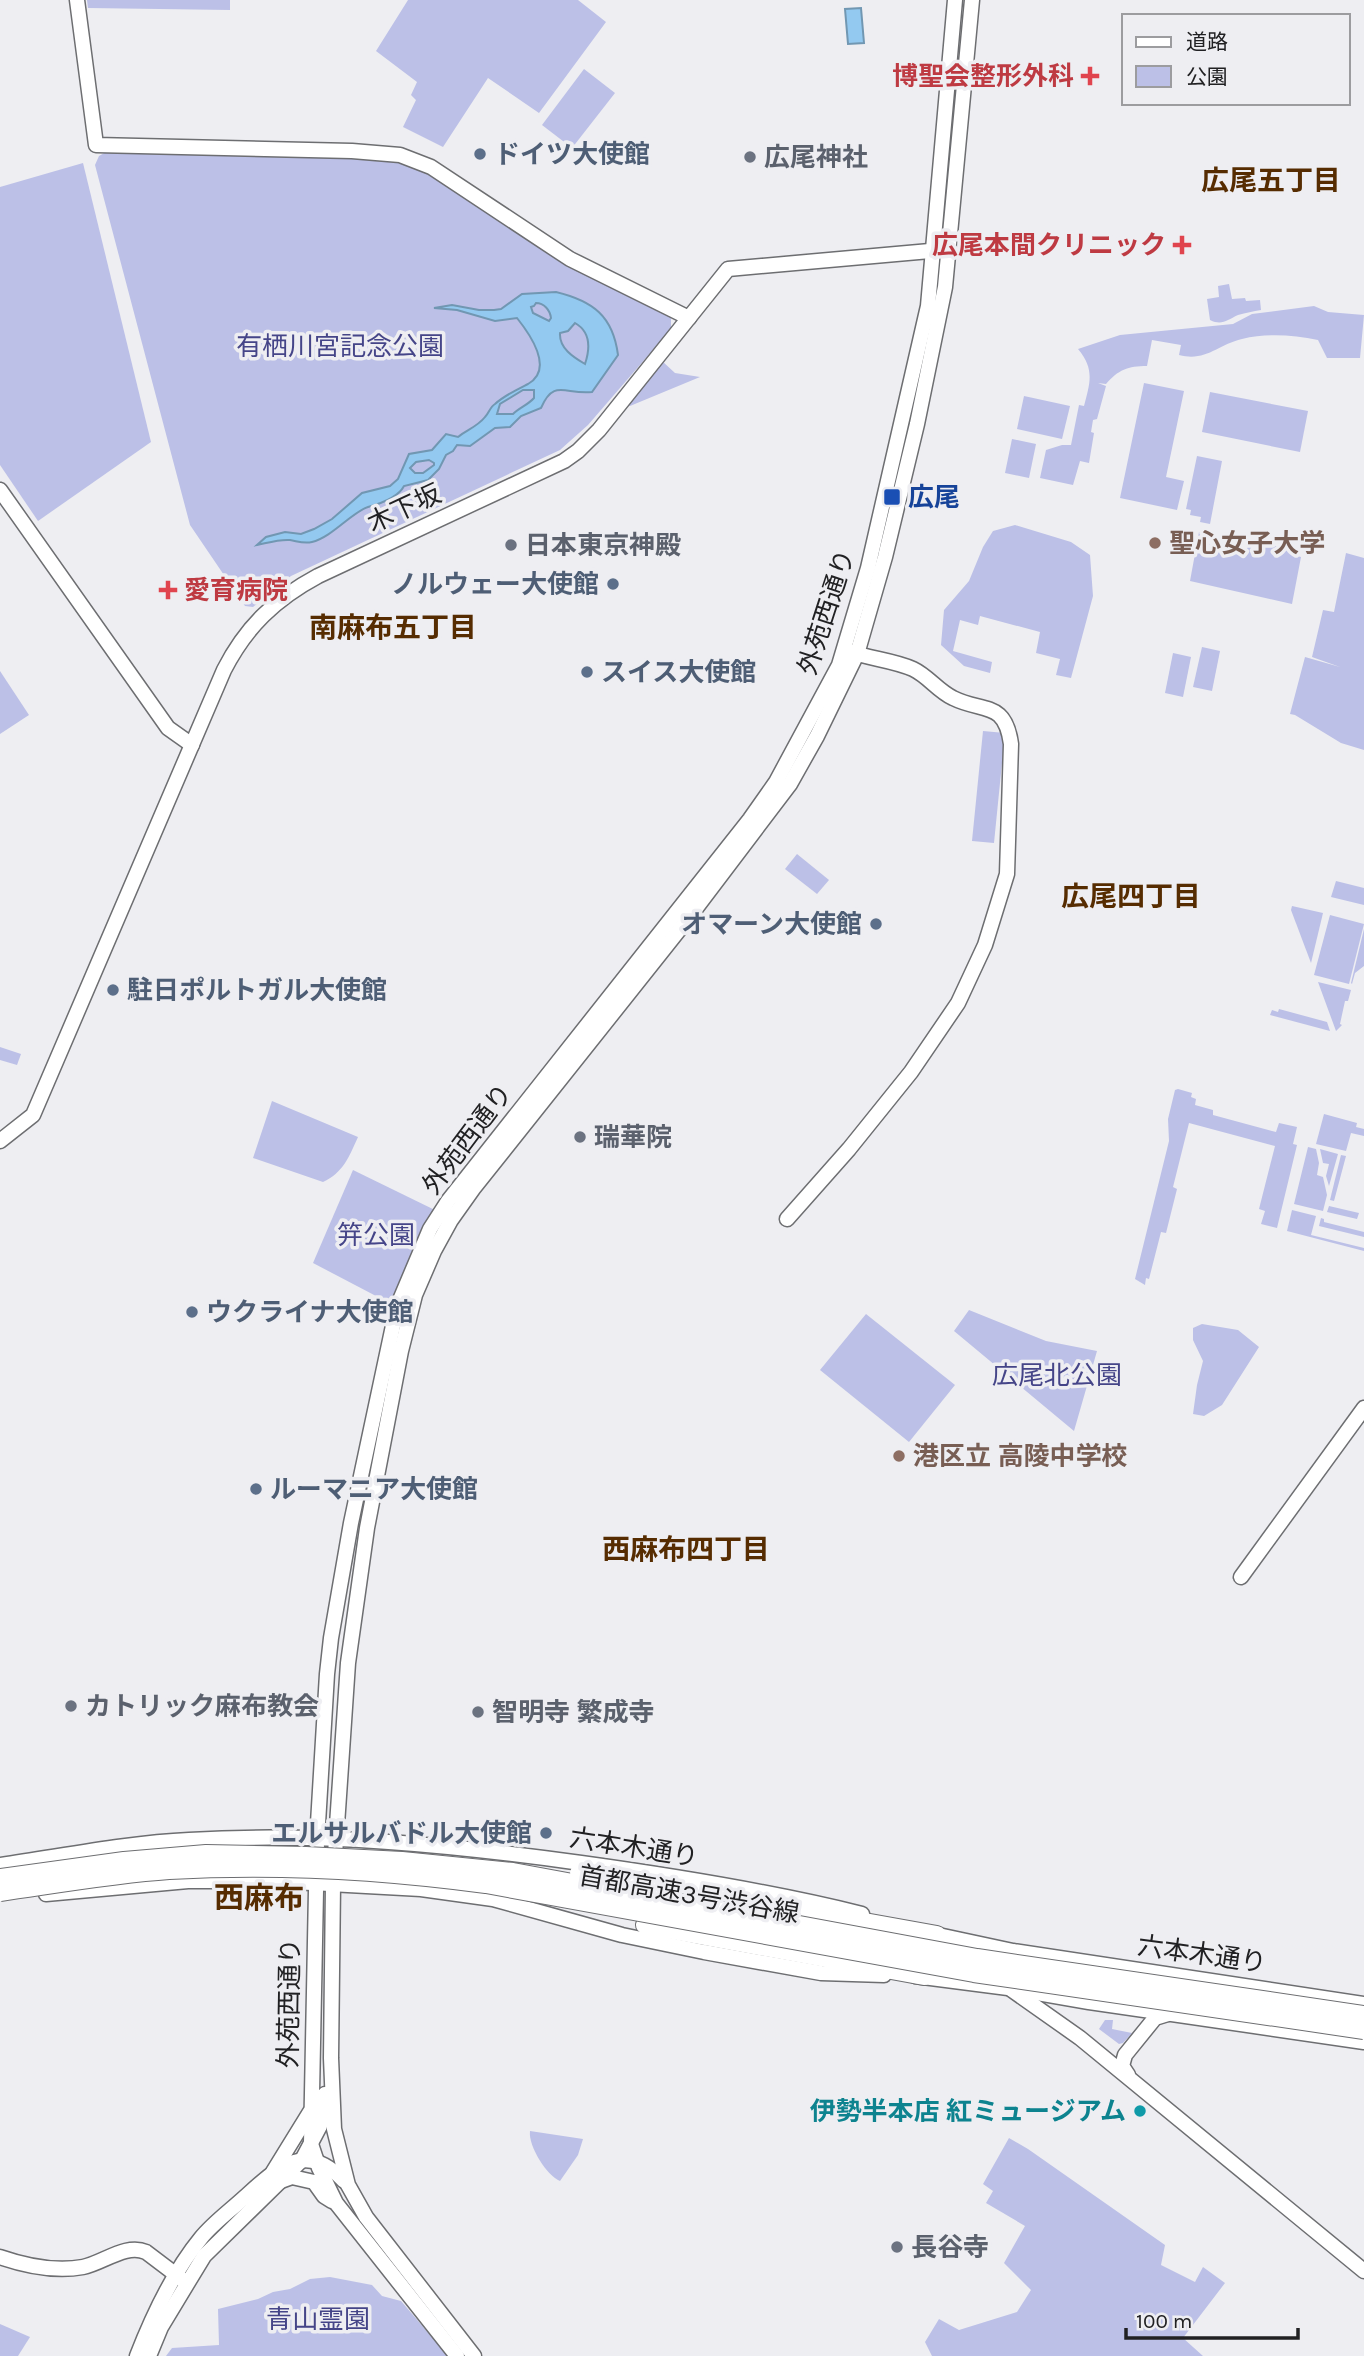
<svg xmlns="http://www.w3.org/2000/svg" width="1364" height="2356" font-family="Karla,'Noto Sans JP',sans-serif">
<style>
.green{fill:#bcc0e7}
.water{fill:#93c9f0;stroke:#7197b2;stroke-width:2;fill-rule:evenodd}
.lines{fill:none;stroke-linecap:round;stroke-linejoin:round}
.secondary-casing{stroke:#6d6e71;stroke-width:17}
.highway-casing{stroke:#6d6e71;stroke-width:20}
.secondary{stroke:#fff;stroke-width:14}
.highway{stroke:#fff;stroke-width:18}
.highway-bridge-casing{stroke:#6d6e71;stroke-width:20;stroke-linecap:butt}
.highway-bridge{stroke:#fff;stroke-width:18}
.health-dot{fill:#e0444e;stroke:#eeeef2;stroke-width:2.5}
.service-dot{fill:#5c6f8a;stroke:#eeeef2;stroke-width:2.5}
.worship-dot{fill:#6b7280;stroke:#eeeef2;stroke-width:2.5}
.transit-dot{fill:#1a4fb4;stroke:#eeeef2;stroke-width:2.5}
.education-dot{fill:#8d6e63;stroke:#eeeef2;stroke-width:2.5}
.culture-dot{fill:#0f9aa8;stroke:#eeeef2;stroke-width:2.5}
.labels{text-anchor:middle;stroke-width:7;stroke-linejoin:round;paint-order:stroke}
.health-label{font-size:26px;font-weight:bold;fill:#be3a42;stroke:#eeeef2;text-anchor:end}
.service-label{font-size:26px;font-weight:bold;fill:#4e5e75;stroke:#eeeef2;text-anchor:start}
.worship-label{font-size:26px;font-weight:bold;fill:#5b616d;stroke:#eeeef2;text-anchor:start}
.park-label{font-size:26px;fill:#454588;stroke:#eeeef2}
.transit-label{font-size:26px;font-weight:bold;fill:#164399;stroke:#eeeef2;text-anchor:start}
.street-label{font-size:26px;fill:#212123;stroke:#eeeef2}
.education-label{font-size:26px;font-weight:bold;fill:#785e54;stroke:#eeeef2;text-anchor:start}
.culture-label{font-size:26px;font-weight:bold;fill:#0d838f;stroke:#eeeef2;text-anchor:end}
.neighbourhood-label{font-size:28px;font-weight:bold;fill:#562c01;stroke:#eeeef2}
.quarter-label{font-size:30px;font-weight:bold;fill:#562c01;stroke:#eeeef2}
</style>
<rect width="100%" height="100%" fill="#eeeef2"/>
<g class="green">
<path d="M87 0H230V10L88 8Z"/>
<path d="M408 0H578L606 22 539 113 488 78 443 147 403 127 416 100 411 95 417 82 376 51Z"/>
<path d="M584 69 615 93 572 148 542 125Z"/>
<path d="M106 152 367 157 399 161 429 170 666 312 671 318V329L588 425 560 450 291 576 253 607 245 606 190 525 95 165 99 156Z"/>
<path d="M83 163 151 442 38 521 0 465V187Z"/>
<path d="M1229 284 1232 299 1245 298 1246 301 1260 300 1261 310C1253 311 1246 313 1238 315 1227 320 1222 326 1210 320L1207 299 1219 297 1218 286Z"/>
<path d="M1314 306 1328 312 1364 315 1360 358H1327L1318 340C1293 335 1267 333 1242 339 1217 345 1206 362 1179 355L1181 345 1152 340 1147 366C1128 366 1118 370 1106 384L1098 383 1106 386 1097 419 1093 420 1091 432 1094 433 1089 463 1080 461 1073 485 1040 478 1046 450 1062 445H1071L1079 405 1084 406C1090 383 1095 369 1078 349L1120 335 1233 324 1252 314Z"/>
<path d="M662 361 675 373 700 377 630 406 628 405Z"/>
<path d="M1144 383 1184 391 1166 477 1184 481 1177 510 1120 498Z"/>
<path d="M1210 392 1308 411 1300 452 1202 432Z"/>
<path d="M1024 396 1070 406 1062 439 1017 429Z"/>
<path d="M1012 439 1036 444 1029 478 1005 473Z"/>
<path d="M1197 456 1222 461 1210 524 1200 522 1201 517 1190 515 1191 510 1186 509Z"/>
<path d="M1015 525 1071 542 1090 555 1093 596 1071 678 1056 675 1060 659 1036 653 1040 632 980 616 978 625 960 620 953 651 992 662 990 673 964 666 941 645 944 610 969 581 983 547 993 531Z"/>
<path d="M1199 532 1206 533 1205 543 1246 552 1249 542 1293 549 1292 555 1301 557 1292 604 1190 581Z"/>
<path d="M1346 553 1364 558V750L1341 743 1295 715 1290 714 1305 657 1340 667 1312 657 1323 610 1334 612Z"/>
<path d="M1202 647 1220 651 1212 691 1193 687Z"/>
<path d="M1173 653 1191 657 1183 697 1165 693Z"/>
<path d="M0 671 29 715 0 734Z"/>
<path d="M983 731 1005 733 994 843 972 841Z"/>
<path d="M797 854 829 880 817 894 785 869Z"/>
<path d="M1336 881 1364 888V905L1331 897Z"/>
<path d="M1292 906 1323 913 1311 963 1291 910Z"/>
<path d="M1330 915 1364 924 1349 984 1314 975Z"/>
<path d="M1364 929V966L1355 973 1352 984 1351 983Z"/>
<path d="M1318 982 1351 990 1348 1001H1345L1340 1024 1342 1025 1336 1031Z"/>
<path d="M1279 1009 1327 1022 1330 1031 1270 1015 1272 1010 1278 1012Z"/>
<path d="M0 1047 21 1054 17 1065 0 1060Z"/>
<path d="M1178 1089 1192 1093 1191 1097 1196 1099 1195 1105 1213 1110V1115L1276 1132 1279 1123 1297 1127 1293 1144 1297 1145 1277 1228 1261 1224 1265 1211 1259 1209 1275 1146 1189 1123 1173 1187 1177 1189 1166 1233 1161 1232 1149 1279 1146 1278 1145 1285 1135 1279 1169 1141 1168 1119 1175 1090Z"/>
<path d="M272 1101 358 1137C349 1157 343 1173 323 1182L253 1158Z"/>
<path d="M1324 1114 1357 1123 1356 1127 1364 1129V1136L1351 1133 1346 1151 1316 1144Z"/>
<path d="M1308 1147 1316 1149 1319 1163 1317 1175 1323 1177 1327 1195 1323 1211 1294 1204Z"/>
<path d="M1320 1149 1338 1154 1329 1186 1326 1176 1329 1164 1323 1163Z"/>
<path d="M1341 1155 1346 1156 1334 1201 1330 1200Z"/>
<path d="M353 1170 441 1213 397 1307 313 1263Z"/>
<path d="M1329 1206 1359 1213 1357 1219 1327 1212Z"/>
<path d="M1292 1210 1316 1216 1311 1235 1364 1248V1251L1287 1231Z"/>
<path d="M1321 1218 1324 1219V1222L1364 1232V1237L1319 1226Z"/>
<path d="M969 1310 1046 1341 1097 1351 1074 1431 954 1331Z"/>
<path d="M866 1314 955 1385 909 1442 820 1370Z"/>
<path d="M1202 1324 1238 1330 1259 1347 1222 1405 1204 1416 1193 1414 1197 1385 1203 1361 1193 1340V1328Z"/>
<path d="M1105 2020H1113L1112 2029 1132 2033 1123 2043 1119 2044 1099 2029Z"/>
<path d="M530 2131 583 2139 578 2155 560 2181C547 2176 528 2146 530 2131Z"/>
<path d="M1009 2138 1028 2149 1165 2245 1161 2265 1195 2282 1203 2267 1225 2283 1183 2338 1203 2356H932L925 2342 939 2319 959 2330 1017 2312 1031 2290 1004 2263 1025 2226 986 2203 993 2191 983 2184Z"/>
<path d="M330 2277 372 2285 382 2296 401 2301 448 2356H166L172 2348 219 2345 218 2309 258 2299 273 2292 290 2289 310 2279Z"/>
<path d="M0 2324 30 2337 18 2356H0Z"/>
</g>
<g class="water">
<path d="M861 8 864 43 848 44 845 9Z"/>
<path d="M556 292C593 301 613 316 618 355L592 392C565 395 554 378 541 408L521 416 510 427 495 428 470 446 457 445 453 451 446 455 439 469 428 480 404 486C398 498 379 504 368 507 352 512 331 538 312 542 303 544 297 541 290 540 279 539 267 543 257 545L266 537 285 532 301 534 314 529 332 519 362 493 390 486 398 479 409 454 432 450 446 434 458 437C467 430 478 426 485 417 489 413 490 407 495 404 505 395 516 390 528 384 555 369 529 333 517 318L495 321 457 310 434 308 452 305 479 310H494L501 309 522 294ZM536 303C544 303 550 310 551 318L549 321 533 313 531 307 534 306ZM575 323C591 332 590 349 585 364 573 357 559 348 560 333L568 331ZM523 390H534V398C528 405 520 407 513 414H497L500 404ZM429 460 434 463V465L423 473H415L410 468 416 462Z"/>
</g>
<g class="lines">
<g class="secondary-casing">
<g id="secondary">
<path d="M77 0 96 145 352 151 400 155 431 167 570 259 689 318"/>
<path d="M0 490 168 728 192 745"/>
<path d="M0 1141 33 1115 224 670C246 627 275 599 318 576L564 461 578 451 599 430 728 269 941 250"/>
<path d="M787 1219 849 1149 911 1072 958 1003 985 945 1007 874 1011 744C1005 700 983 713 953 698 938 691 928 676 913 669 893 660 870 659 849 651"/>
<path d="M1241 1577 1364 1408"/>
<path d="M0 1865C63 1856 126 1843 189 1840 319 1832 452 1845 581 1863 675 1876 770 1891 862 1914"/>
<path d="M46 1894 188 1881H275L421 1889 493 1899 622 1935 704 1952 821 1973 884 1975"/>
<path d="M929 1933 1013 1951 1364 2004"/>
<path d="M915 1976 1008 1988 1089 2002 1364 2042"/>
<path d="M1012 1990 1080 2038 1364 2271"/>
<path d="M1128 2075 1122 2066 1125 2055 1155 2018 1168 2014"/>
<path d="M273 2172 310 2112"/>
<path d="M281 2181 292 2177 314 2182 324 2196 332 2201"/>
<path d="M0 2257C26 2266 55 2272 83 2267 103 2263 126 2243 146 2252L183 2280"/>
<path d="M137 2356C153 2315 173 2272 201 2238 213 2223 231 2210 245 2197 278 2167 306 2140 344 2181"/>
<path d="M149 2356 161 2327 204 2256 302 2160 320 2126 325 2094"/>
<path d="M457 2356 336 2203 319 2168 311 2144 317 1840 327 1674 331 1638 351 1523 397 1307 430 1229 448 1201 750 819 776 782 839 665 868 568 928 306 955 0"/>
<path d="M474 2356 366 2217 348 2185 334 2129 331 2058 333 1884 348 1663 367 1528 401 1351 415 1295 434 1251 451 1220 473 1189 687 920 790 784 817 736 857 654 885 557 917 424 945 287 972 0"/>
</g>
</g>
<g class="highway-casing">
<g id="highway">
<path d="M641 1882 937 1935"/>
<path d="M645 1925 924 1976"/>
</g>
</g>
<use href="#secondary" class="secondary"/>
<use href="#highway" class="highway"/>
<g class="highway-bridge-casing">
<g id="highway-bridge">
<path d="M579 1873 641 1882"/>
<path d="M0 1878 124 1861 206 1854 306 1856 402 1861 513 1872 977 1958 1364 2015"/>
<path d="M0 1892C56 1884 112 1874 169 1870 274 1864 382 1870 486 1884L974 1973 1364 2030"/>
</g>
</g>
<use href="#highway-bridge" class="highway-bridge"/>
</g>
<g class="health-dot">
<path d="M1086.5 65.5h7v7h7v7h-7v7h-7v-7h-7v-7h7z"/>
<path d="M1178.5 234.5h7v7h7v7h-7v7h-7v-7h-7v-7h7z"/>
<path d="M164.5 579.5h7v7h7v7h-7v7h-7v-7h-7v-7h7z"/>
</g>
<g class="service-dot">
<circle cx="480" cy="154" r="7"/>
<circle cx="613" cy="584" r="7"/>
<circle cx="587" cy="672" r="7"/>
<circle cx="876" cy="924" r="7"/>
<circle cx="113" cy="990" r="7"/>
<circle cx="192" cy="1312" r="7"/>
<circle cx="256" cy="1489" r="7"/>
<circle cx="546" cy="1833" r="7"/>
</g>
<g class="worship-dot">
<circle cx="750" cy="157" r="7"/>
<circle cx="511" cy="545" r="7"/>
<circle cx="580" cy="1137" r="7"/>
<circle cx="71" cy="1706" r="7"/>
<circle cx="478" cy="1712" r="7"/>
<circle cx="897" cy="2247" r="7"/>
</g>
<rect class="transit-dot" x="883" y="488" width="18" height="18" rx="3.5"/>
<g class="education-dot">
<circle cx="1155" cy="543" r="7"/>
<circle cx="899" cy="1456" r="7"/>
</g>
<circle class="culture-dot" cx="1140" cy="2111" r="7"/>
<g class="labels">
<g class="health-label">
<text x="1074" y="85">博聖会整形外科</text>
<text x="1166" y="254">広尾本間クリニック</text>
<text x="184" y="599" text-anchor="start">愛育病院</text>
</g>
<g class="service-label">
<text x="494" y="163">ドイツ大使館</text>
<text x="599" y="593" text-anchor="end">ノルウェー大使館</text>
<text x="601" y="681">スイス大使館</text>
<text x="862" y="933" text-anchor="end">オマーン大使館</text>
<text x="127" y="999">駐日ポルトガル大使館</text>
<text x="206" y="1321">ウクライナ大使館</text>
<text x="270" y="1498">ルーマニア大使館</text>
<text x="532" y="1842" text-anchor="end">エルサルバドル大使館</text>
</g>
<g class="worship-label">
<text x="764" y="166">広尾神社</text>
<text x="525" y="554">日本東京神殿</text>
<text x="594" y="1146">瑞華院</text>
<text x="85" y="1715">カトリック麻布教会</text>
<text x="492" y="1721">智明寺 繁成寺</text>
<text x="911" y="2256">長谷寺</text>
</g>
<g class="park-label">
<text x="340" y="355">有栖川宮記念公園</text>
<text x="376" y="1244">笄公園</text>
<text x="1057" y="1384">広尾北公園</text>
<text x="318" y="2328">青山霊園</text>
</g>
<g class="transit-label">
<text x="908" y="506">広尾</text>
</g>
<g class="street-label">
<text transform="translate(404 508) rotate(-25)" y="9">木下坂</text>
<text transform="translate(826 612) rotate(-72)" y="9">外苑西通り</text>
<text transform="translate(467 1139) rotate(-53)" y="9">外苑西通り</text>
<text transform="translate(634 1847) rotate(9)" y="9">六本木通り</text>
<text transform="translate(689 1894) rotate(10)" y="9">首都高速3号渋谷線</text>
<text transform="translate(1202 1954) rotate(8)" y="9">六本木通り</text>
<text transform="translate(289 2003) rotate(-89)" y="9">外苑西通り</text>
</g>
<g class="education-label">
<text x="1169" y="552">聖心女子大学</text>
<text x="913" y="1465">港区立 高陵中学校</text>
</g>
<g class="culture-label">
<text x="1126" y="2120">伊勢半本店 紅ミュージアム</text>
</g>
<g class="neighbourhood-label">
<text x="1271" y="190">広尾五丁目</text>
<text x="393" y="637">南麻布五丁目</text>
<text x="1131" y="906">広尾四丁目</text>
<text x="686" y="1559">西麻布四丁目</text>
</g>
<g class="quarter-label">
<text x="259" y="1908">西麻布</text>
</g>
</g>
<rect x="1122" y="14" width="228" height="91" fill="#eeeef2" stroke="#9c9c9f" stroke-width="2"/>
<rect x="1136" y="37" width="35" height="10" fill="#ffffff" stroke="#9c9c9f" stroke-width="2"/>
<text x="1186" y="49" font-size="21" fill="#212123">道路</text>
<rect x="1136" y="66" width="35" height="21" fill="#bcc0e7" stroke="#9c9c9f" stroke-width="2"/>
<text x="1186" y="84" font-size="21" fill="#212123">公園</text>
<path d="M1126 2328v10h172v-10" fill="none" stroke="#212123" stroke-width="3.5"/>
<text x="1136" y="2328" font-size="21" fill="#212123" stroke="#eeeef2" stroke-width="5" paint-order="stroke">100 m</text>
</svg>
